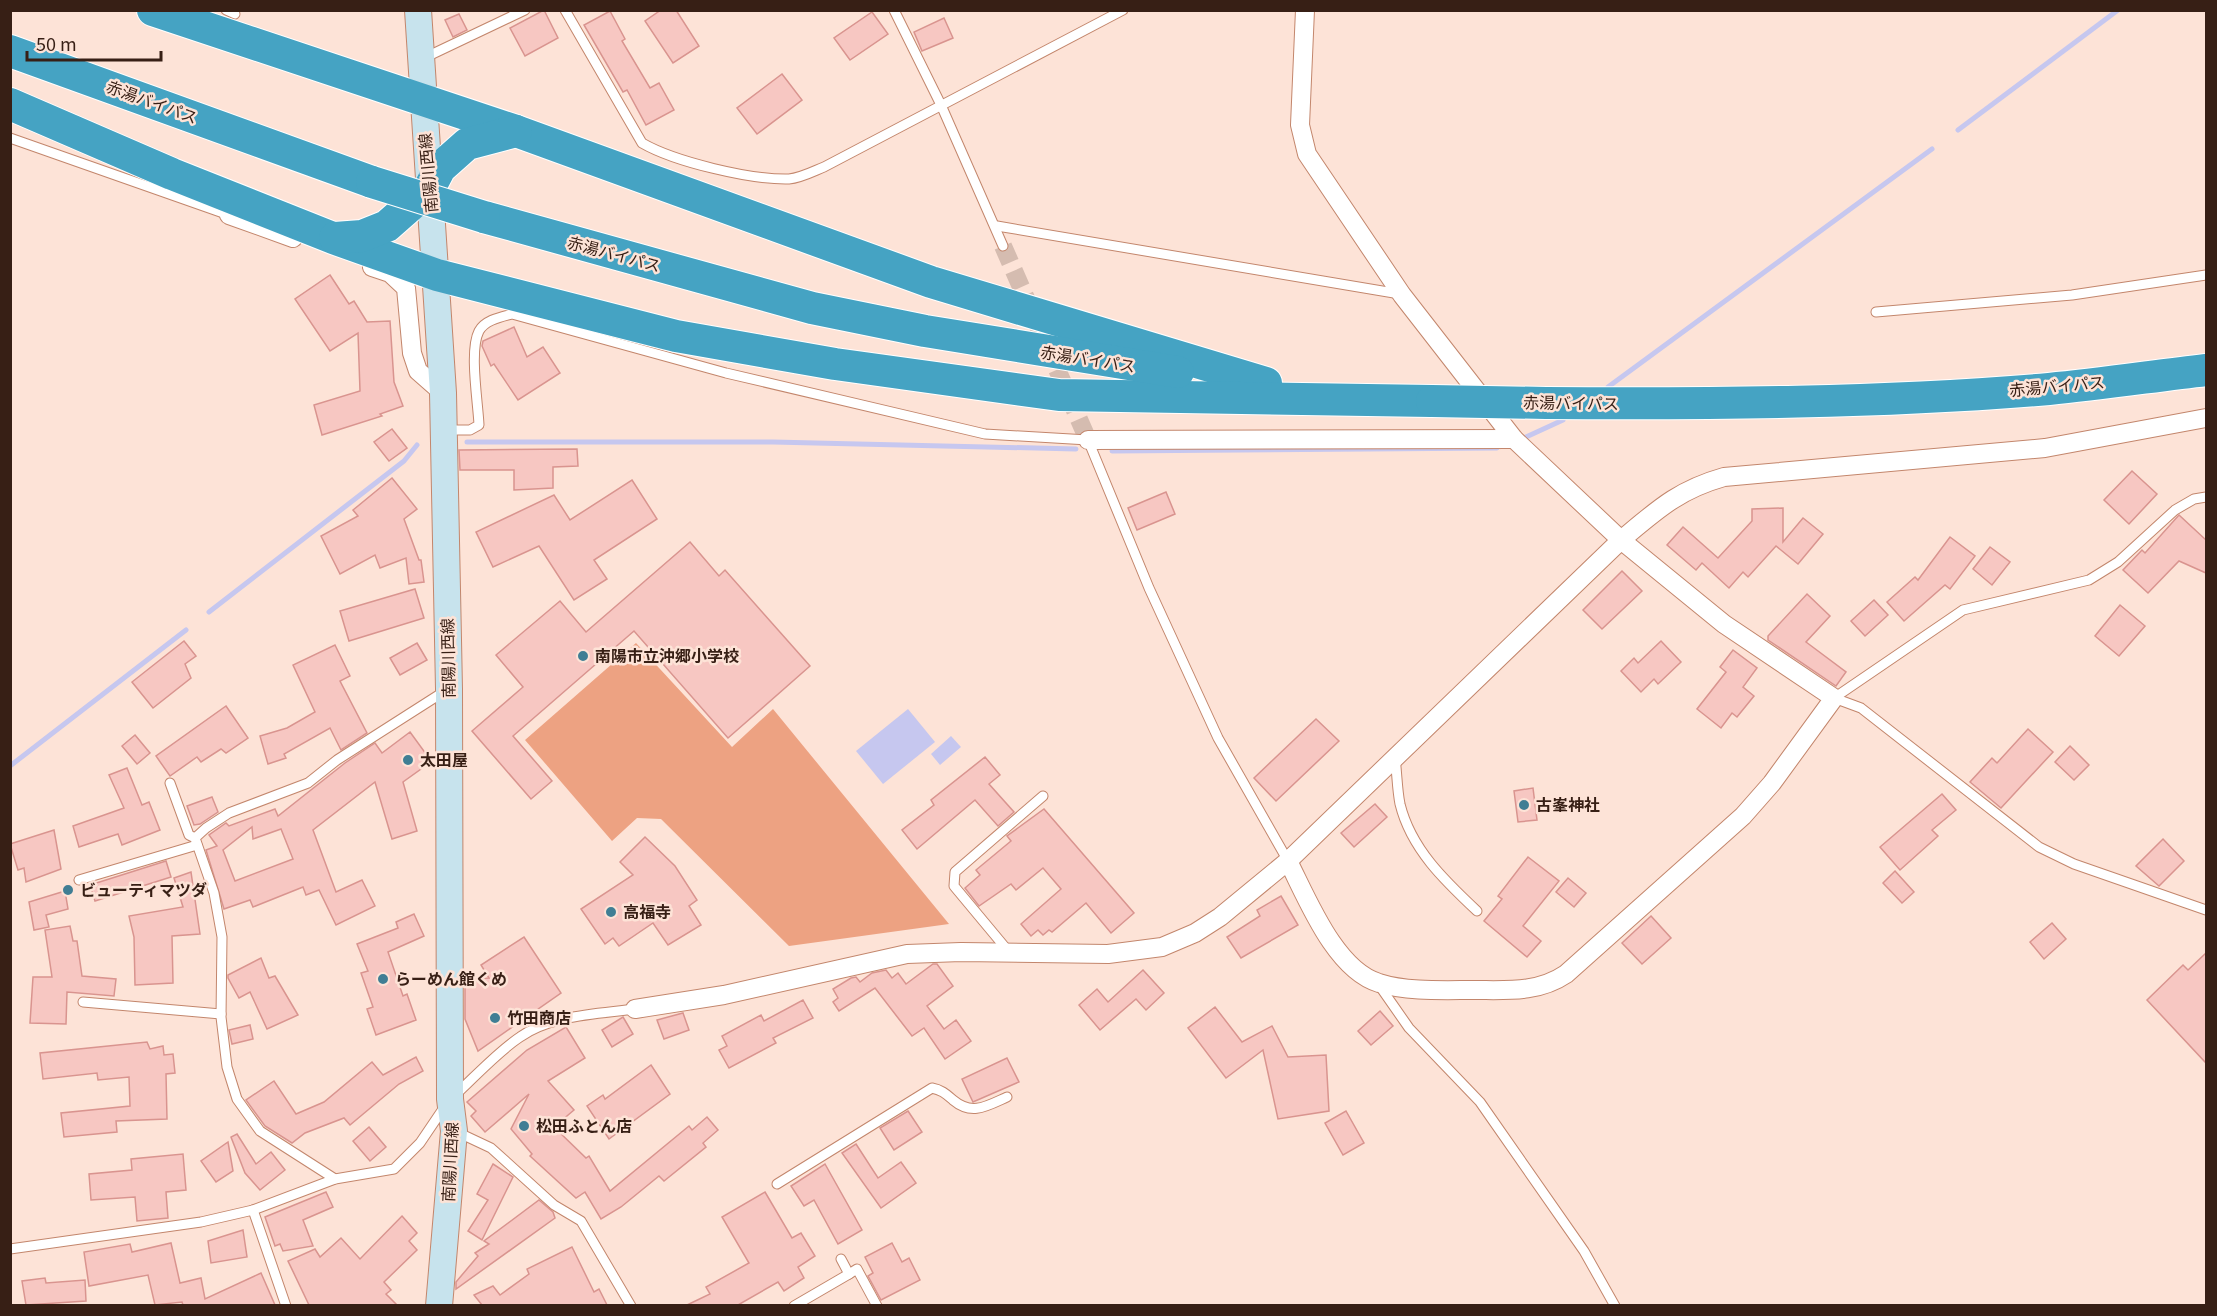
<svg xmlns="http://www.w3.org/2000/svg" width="2217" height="1316" font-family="Georgia,'Noto Sans JP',serif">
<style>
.green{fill:#eda282}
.water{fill:#c6c7ef}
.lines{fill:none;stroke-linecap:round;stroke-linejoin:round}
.stream{stroke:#c6c7ef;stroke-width:5}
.building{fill:#f7c7c2;stroke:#d9948f;stroke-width:1.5;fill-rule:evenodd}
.street-tunnel{stroke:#d5bcb0;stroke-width:18;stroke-dasharray:18 9;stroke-linecap:butt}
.lane-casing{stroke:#c3866c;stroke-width:11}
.street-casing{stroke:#c3866c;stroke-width:20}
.secondary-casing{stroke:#c3866c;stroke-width:28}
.highway-casing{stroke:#fff;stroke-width:34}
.lane{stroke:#fff;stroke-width:9}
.street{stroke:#fff;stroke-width:18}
.secondary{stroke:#c7e3ed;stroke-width:26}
.highway{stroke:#45a3c3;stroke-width:32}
.highway-bridge-casing{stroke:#fff;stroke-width:34;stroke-linecap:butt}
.highway-bridge{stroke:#45a3c3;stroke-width:32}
.poi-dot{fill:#407e94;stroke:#fde3d7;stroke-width:2}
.labels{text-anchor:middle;stroke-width:5;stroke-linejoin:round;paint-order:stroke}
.street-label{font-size:16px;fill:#371f15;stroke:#fde3d7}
.poi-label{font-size:16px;font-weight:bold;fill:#371f15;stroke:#fde3d7;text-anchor:start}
</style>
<rect width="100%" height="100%" fill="#fde3d7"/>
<path class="green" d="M636 643 732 747 773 709 949 924 789 946 661 819 637 818 612 841 525 740Z"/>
<g class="water">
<path d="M908 709 935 742 883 784 856 751Z"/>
<path d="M951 736 961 747 940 765 931 754Z"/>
</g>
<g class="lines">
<g class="stream">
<path d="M1958 130 2118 10"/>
<path d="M1608 387 1932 149"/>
<path d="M1526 437 1563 420"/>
<path d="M467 442H773L1076 449"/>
<path d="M1112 451 1497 448"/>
<path d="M209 612 404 461 417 445"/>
<path d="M10 766 186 630"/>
</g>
</g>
<g class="building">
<path d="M544 10 558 38 525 56 510 28Z"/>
<path d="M661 10H676L699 46 673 63 645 21Z"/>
<path d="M610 11 625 39 622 41 650 88 659 83 674 110 646 125 627 90 623 92 584 25Z"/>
<path d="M872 12 888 34 850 60 834 38Z"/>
<path d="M459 14 467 30 453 37 445 20Z"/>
<path d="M944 18 953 38 922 51 914 32Z"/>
<path d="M782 74 802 100 757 134 737 108Z"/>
<path d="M330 275 349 304 354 301 367 322 390 321 394 382 403 406 380 414 382 416 322 435 314 405 360 391 358 333 330 351 295 299Z"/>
<path d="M514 327 527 357 543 347 560 373 518 400 494 364 491 366 482 346 483 341Z"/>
<path d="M392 429 407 448 389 461 374 442Z"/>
<path d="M577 449 578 466 553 467V488L514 490V470H460L459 450Z"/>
<path d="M2132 471 2157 494 2129 524 2104 500Z"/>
<path d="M392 478 417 509 404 519 419 560H421L424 582 409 584 406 558 380 568 375 555 340 574 321 536 358 516 353 510Z"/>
<path d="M632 480 657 519 594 560 607 579 574 600 539 546 493 567 476 532 554 495 570 520Z"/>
<path d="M1166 492 1175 514 1137 530 1128 508Z"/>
<path d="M1783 508V542L1803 518 1823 534 1798 564 1776 546 1748 577 1743 572 1729 588 1702 563 1696 570 1667 545 1683 527 1718 558 1752 521V509Z"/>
<path d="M2179 515 2206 540V573L2179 561 2148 593 2123 570 2142 550 2145 553Z"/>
<path d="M1950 537 1975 556 1950 589 1945 585 1904 621 1887 602 1915 577 1918 580Z"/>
<path d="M690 542 719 576 725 570 810 666 728 738 634 631 513 736 552 781 531 799 472 731 523 687 496 655 560 601 586 632Z"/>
<path d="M1990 547 2010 562 1992 585 1973 569Z"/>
<path d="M1622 571 1642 591 1602 629 1583 610Z"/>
<path d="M415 589 424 618 349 641 340 611Z"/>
<path d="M1807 594 1830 616 1806 642 1846 672 1836 686 1768 640V636Z"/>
<path d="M1874 600 1888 615 1865 636 1851 621Z"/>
<path d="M2120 605 2145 626 2119 656 2095 636Z"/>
<path d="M184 641 196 656 185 664 191 678 153 708 132 682Z"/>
<path d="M1661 641 1681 662 1658 684 1654 679 1641 692 1621 671 1634 658 1638 663Z"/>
<path d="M417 643 427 660 400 675 390 658Z"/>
<path d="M335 645 350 676 340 681 367 733 341 750 330 728 284 754 286 758 268 764 260 736 287 728 315 712 293 665Z"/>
<path d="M1733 650 1757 668 1743 687 1754 696 1737 717 1732 713 1721 728 1697 709 1726 672 1720 667Z"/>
<path d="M226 706 248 738 226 753 221 749 201 762 197 757 170 776 156 756Z"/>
<path d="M1316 719 1339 741 1276 801 1254 778Z"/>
<path d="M2028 729 2053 752 2001 808 1970 782 1992 758 1997 763Z"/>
<path d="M410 732 429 758 419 765 421 769 403 782 417 831 392 839 375 782 313 830 336 892 362 880 375 906 336 925 319 890 306 895 303 887 253 907 250 900 224 909 206 850 217 846 209 835 226 823 229 826 275 809 278 816 345 763 375 743 382 753ZM252 827 253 839 281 829 293 859 235 881 223 850Z"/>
<path d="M135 735 150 753 137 764 122 746Z"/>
<path d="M2070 746 2089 765 2074 780 2055 762Z"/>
<path d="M985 757 1000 775 989 784 1014 812 998 826 975 800 917 849 902 830 934 805 931 800Z"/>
<path d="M127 768 142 805 149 802 160 830 122 845 118 834 79 847 73 826 124 808 109 775Z"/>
<path d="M1533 788 1537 820 1518 822 1514 791Z"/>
<path d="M1942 794 1956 810 1932 830 1938 836 1900 870 1880 847Z"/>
<path d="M212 797 218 812 200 824 194 825 187 806Z"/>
<path d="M1375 804 1387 817 1354 847 1341 833Z"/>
<path d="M1044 809 1134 913 1111 933 1086 903 1052 932 1049 930 1043 935 1038 930 1031 936 1021 924 1061 889 1043 868 1016 890 1011 884 979 906 965 888 980 875 976 870 1011 841 1007 836Z"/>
<path d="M54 830 61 869 26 882 24 868 18 870 10 844Z"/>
<path d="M645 837 675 866 697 900 689 906 701 925 668 945 653 923 619 946 613 938 605 944 581 909 633 875 620 862Z"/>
<path d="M2163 839 2184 861 2159 886 2136 866Z"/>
<path d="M1528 857 1559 881 1523 926 1541 941 1527 957 1484 921 1502 899 1498 896Z"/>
<path d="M166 861 171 877 95 901 90 885Z"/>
<path d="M1895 871 1914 892 1902 903 1883 883Z"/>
<path d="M191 872 200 934 172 936 173 983 135 985 134 937 129 916 183 907 174 878Z"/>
<path d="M1568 878 1586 893 1574 907 1556 892Z"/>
<path d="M65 891 68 909 46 915 49 927 34 930 29 902Z"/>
<path d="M1281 896 1298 925 1241 958 1227 937 1260 916 1257 910Z"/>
<path d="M414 914 424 936 388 952 403 996 407 994 416 1020 376 1035 367 1009 373 1007 361 973 368 971 357 944 398 928 396 922Z"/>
<path d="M1651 916 1671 938 1642 964 1622 943Z"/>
<path d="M2052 923 2066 939 2044 959 2030 942Z"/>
<path d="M70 926 73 941H77L82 976 116 979 114 996 67 992 66 1024 30 1023 33 977H52L45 930Z"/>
<path d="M524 937 561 993 478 1051 465 1019V979L489 978 481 965Z"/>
<path d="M2206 953V1063L2147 1000 2183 965 2188 970Z"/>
<path d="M261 958 269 978 275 976 298 1015 267 1029 250 992 239 998 228 978V975Z"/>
<path d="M933 964H937L953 986 927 1006 944 1029 956 1020 971 1041 945 1059 924 1028 912 1036 875 988 839 1011 833 1002 838 998 833 989 851 978 856 977 860 982 872 973 886 970 892 978 898 973 906 984Z"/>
<path d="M1143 970 1164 993 1146 1010 1136 999 1100 1030 1079 1005 1097 989 1108 1002Z"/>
<path d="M803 1000 813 1018 773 1038 776 1043 729 1068 719 1050 727 1046 722 1036 761 1015 764 1021Z"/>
<path d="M1215 1007 1242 1042 1272 1026 1288 1057 1326 1055 1329 1111 1278 1119 1263 1050 1226 1078 1188 1028Z"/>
<path d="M1380 1011 1393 1026 1371 1045 1358 1031Z"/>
<path d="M683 1013 689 1030 664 1039 657 1020Z"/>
<path d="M623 1017 633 1034 612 1047 602 1030Z"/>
<path d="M250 1025 253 1039 232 1044 229 1030Z"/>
<path d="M566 1027 585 1058 548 1081 574 1110 554 1127 586 1158 589 1156 610 1191 689 1126 692 1130 707 1117 718 1130 703 1143 706 1147 664 1181 659 1176 621 1207 601 1219 585 1192 576 1198 530 1156 532 1154 511 1129 529 1094 485 1132 471 1116 476 1111 467 1102 527 1050Z"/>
<path d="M147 1042 150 1049 163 1046 164 1055 173 1054 175 1073 166 1074 167 1119 116 1121 117 1132 64 1137 61 1113 130 1106 129 1077 98 1080 97 1073 43 1079 40 1053Z"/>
<path d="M416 1057 423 1071 399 1084 350 1125 344 1118 305 1133 292 1143 265 1126 246 1100 274 1081 296 1114 324 1102 372 1062 383 1075Z"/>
<path d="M1007 1058 1019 1082 973 1102 962 1079Z"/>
<path d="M651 1065 670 1094 609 1139 587 1106 603 1095 605 1099Z"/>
<path d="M908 1111 922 1132 894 1150 880 1128Z"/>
<path d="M1346 1111 1364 1143 1343 1155 1325 1123Z"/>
<path d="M369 1127 386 1147 370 1161 353 1141Z"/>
<path d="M237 1134 256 1164 271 1152 285 1170 260 1190 245 1173 231 1137Z"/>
<path d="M228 1142 233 1171 216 1182 201 1161Z"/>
<path d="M856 1144 878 1178 901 1162 916 1183 881 1208 842 1153Z"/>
<path d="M183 1154 186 1190 166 1192 168 1218 137 1221 135 1197 91 1200 89 1174 132 1170 131 1159Z"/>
<path d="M493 1164 513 1177 482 1240 468 1231 488 1200 477 1194Z"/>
<path d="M825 1164 862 1230 838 1244 814 1200 804 1206 791 1186Z"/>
<path d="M326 1192 333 1207 303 1220 313 1246 283 1251 280 1244 275 1246 265 1217Z"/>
<path d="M765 1192 792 1238 801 1233 815 1256 798 1267 804 1278 784 1291 778 1282 738 1305H687L710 1294 706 1287 749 1263 722 1217Z"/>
<path d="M539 1200 553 1212 555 1218 456 1289V1282L478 1256 475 1253 489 1244 484 1241Z"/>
<path d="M402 1216 417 1233 409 1241 417 1250 384 1282 391 1290 386 1294 397 1305H309L288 1261 315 1249 320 1257 341 1238 360 1259Z"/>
<path d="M243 1230 247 1257 211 1263 208 1241Z"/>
<path d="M171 1243 180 1283 201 1278 205 1299 261 1273 275 1305H183L182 1302 155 1305 148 1275 89 1286 84 1252 130 1244 132 1252Z"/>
<path d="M892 1243 902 1262 909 1258 920 1280 881 1300 868 1276 873 1273 865 1257Z"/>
<path d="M572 1247 594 1292 599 1289 607 1305H482L474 1295 493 1286 500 1295 529 1274 527 1269Z"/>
<path d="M45 1278 46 1283 85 1280 86 1301 26 1305 22 1281Z"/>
</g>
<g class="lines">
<path class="street-tunnel" d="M1003 246 1088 440"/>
<g class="lane-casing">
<g id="lane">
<path d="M226 10 235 14"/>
<path d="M565 10 642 143C675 162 751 180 789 179 801 178 814 171 824 167L1123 10"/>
<path d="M894 10 941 105 1003 246"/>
<path d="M424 58 525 10"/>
<path d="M10 138 229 215"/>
<path d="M997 226 1400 294"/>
<path d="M1876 312 2072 295 2206 275"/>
<path d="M447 430H470L479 425C478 402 469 350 479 331 485 320 501 317 512 314L726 373 985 434 1088 440 1149 588 1218 738 1288 861"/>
<path d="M1834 698 1861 708 2039 847 2074 864 2206 910"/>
<path d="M1834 698 1963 610 2089 580 2118 562 2175 510 2194 499 2206 497"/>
<path d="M1395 758C1397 772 1397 789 1400 804 1411 849 1445 881 1477 911"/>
<path d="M170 783 189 835 195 838"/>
<path d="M79 880 197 845"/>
<path d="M1009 952 954 886 955 872 1043 796"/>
<path d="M1379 985 1409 1028 1480 1102 1584 1251 1615 1306"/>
<path d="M83 1002 221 1014"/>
<path d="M454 1096C475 1077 496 1053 520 1037 551 1015 598 1014 635 1009"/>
<path d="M457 1132 491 1148 554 1205 581 1221 631 1306"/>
<path d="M335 1179 260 1131 237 1099 227 1067 221 1017 222 937 214 893 195 838 206 828 229 813 308 783 337 760 445 691"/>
<path d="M777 1184 932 1088C942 1090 946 1094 953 1100 972 1116 987 1106 1007 1097"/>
<path d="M253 1210 286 1306"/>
<path d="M10 1249 201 1222 253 1210 335 1179 394 1169 420 1143 445 1106"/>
<path d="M849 1274 857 1269 877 1306"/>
<path d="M794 1306 849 1274 841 1259"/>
</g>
</g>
<g class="street-casing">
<g id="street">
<path d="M229 215 293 238"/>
<path d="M372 267 390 273 406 288 412 353 418 371 443 393"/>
<path d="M1088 440 1514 439"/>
<path d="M1288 861C1307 898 1335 970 1379 983 1407 992 1445 990 1474 990 1507 990 1538 993 1566 974L1743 816 1772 783 1834 698 1724 624 1621 540 1514 439 1402 295 1307 154 1300 125 1305 10"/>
<path d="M635 1009 724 995 907 954 961 952 1108 954 1162 947 1195 933 1220 917 1288 861 1621 540C1657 510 1678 490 1724 477L2045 448 2206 418"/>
</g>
</g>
<g class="secondary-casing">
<path id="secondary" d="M418 10 443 393 449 689 450 1099 454 1131 439 1306"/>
</g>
<g class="highway-casing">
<g id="highway">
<path d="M153 10 516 131 931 282 1266 383"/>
<path d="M10 51 372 182"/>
<path d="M10 104 172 174 333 238 437 275 676 336 835 364 1059 395 1432 401"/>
<path d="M484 217 812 308 925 331 1178 372"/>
<path d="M335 238 362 236 387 226 429 189 440 168 467 144 516 131"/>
<path d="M1546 403C1713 404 1882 403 2049 389 2101 384 2154 376 2206 370"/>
</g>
</g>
<use href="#lane" class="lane"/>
<use href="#street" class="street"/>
<use href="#secondary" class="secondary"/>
<use href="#highway" class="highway"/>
<g class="highway-bridge-casing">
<g id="highway-bridge">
<path d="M372 182 484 217"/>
<path d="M1432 401 1546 403"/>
</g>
</g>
<use href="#highway-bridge" class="highway-bridge"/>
</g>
<g class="poi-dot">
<circle cx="583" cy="656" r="6"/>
<circle cx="408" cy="760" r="6"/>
<circle cx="1524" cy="805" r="6"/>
<circle cx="68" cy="890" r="6"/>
<circle cx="611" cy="912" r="6"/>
<circle cx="383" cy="979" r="6"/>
<circle cx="495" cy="1018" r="6"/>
<circle cx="524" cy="1126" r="6"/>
</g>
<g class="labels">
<g class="street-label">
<text transform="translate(152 102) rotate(20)" y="6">赤湯バイパス</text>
<text transform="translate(428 173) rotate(-95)" y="6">南陽川西線</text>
<text transform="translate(614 254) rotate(15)" y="6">赤湯バイパス</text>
<text transform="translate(1088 359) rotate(9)" y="6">赤湯バイパス</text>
<text transform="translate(2057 386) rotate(-5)" y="6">赤湯バイパス</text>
<text transform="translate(1571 403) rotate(1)" y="6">赤湯バイパス</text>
<text transform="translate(448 658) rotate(-91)" y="6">南陽川西線</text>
<text transform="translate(450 1162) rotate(-87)" y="6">南陽川西線</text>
</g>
<g class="poi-label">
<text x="595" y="662">南陽市立沖郷小学校</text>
<text x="420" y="766">太田屋</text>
<text x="1536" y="811">古峯神社</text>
<text x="80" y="896">ビューティマツダ</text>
<text x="623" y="918">高福寺</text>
<text x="395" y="985">らーめん館くめ</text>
<text x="507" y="1024">竹田商店</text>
<text x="536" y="1132">松田ふとん店</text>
</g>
</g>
<rect width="2217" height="1316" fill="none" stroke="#371f15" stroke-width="24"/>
<path d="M27 51v9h134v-9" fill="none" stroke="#371f15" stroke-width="3"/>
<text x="36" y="51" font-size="18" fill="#371f15" stroke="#fde3d7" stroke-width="4.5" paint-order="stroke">50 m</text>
</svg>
